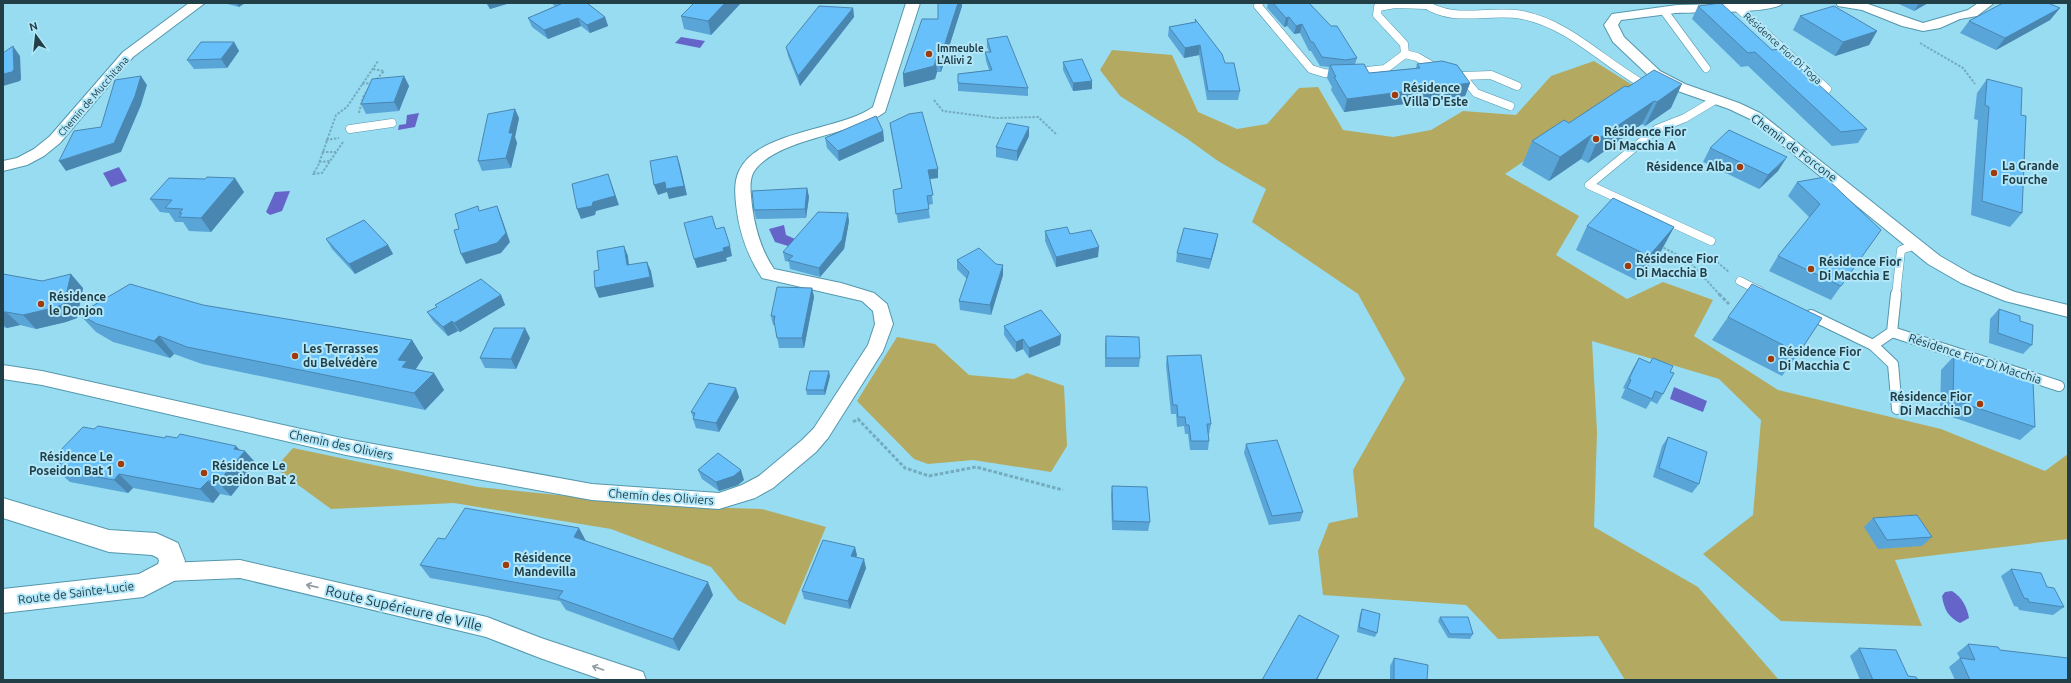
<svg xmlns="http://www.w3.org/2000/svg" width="2071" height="683" font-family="Ubuntu,sans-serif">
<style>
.green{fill:#b4a960}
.water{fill:#6565c9}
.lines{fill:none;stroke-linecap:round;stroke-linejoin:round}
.lane-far1-casing{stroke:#5497ac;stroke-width:9}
.lane-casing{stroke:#5497ac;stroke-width:12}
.street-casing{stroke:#5497ac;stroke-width:2}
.secondary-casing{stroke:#5497ac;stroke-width:2}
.path-far1{stroke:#74acbe;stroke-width:2;stroke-dasharray:2.5 1.5;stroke-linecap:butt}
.path{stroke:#74acbe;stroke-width:3;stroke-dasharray:3.5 2;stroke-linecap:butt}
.lane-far1{stroke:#fff;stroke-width:8}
.lane{stroke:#fff;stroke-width:10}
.street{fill:#fff;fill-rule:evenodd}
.secondary{fill:#fff;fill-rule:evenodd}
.wall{fill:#59a5d8}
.shaded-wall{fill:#4986b0}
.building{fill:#68c0fb;stroke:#4986b0}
.oneway{stroke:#909ea3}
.poi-dot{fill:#9f3a0c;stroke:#b1e7f9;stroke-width:1.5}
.labels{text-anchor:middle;stroke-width:4;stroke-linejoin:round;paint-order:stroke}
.far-poi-label{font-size:10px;font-weight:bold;fill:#223e47;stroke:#b1e7f9;text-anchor:start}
.far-street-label{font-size:10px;fill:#223e47;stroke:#b1e7f9}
.poi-label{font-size:12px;font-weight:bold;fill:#223e47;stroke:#b1e7f9;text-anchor:start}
.street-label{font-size:12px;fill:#223e47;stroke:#b1e7f9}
.near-street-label{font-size:14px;fill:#223e47;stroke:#b1e7f9}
</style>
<rect width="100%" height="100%" fill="#98dcf2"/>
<g class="green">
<path d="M1112 50 1172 55 1198 112 1237 129 1267 124 1299 88 1318 87 1343 130 1393 137 1431 130 1463 111 1516 115 1551 76 1594 61 1634 86 1505 174 1579 216 1556 255 1627 299 1663 282 1713 300 1694 336 1778 390 1941 429 2045 471 2068 454V539L1895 560 1922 626 1781 621 1703 554 1753 515 1761 420 1719 379 1592 341 1597 432 1594 527 1698 587 1779 680H1625L1598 636 1498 639 1466 605 1323 595 1318 551 1329 523 1358 517 1353 470 1405 379 1358 294 1252 222 1266 189 1218 161 1186 138 1120 96 1100 70Z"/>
<path d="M897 337 935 344 969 375 1014 379 1027 373 1064 386 1067 446 1051 472 973 460 928 464 914 459 857 401Z"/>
<path d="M293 448 478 487 668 506 762 509 826 527 785 625 738 600 711 567 611 529 454 503 331 509 275 468Z"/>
</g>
<g class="water">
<path d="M681 37 705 41 700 48 675 43Z"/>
<path d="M419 113 415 127 398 130 399 125 406 124 407 115Z"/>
<path d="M119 167 127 181 111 187 103 173Z"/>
<path d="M290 191 282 211 270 215 266 212 275 192Z"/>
<path d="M784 225 786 235 795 239 788 246 775 242 769 229Z"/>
<path d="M1674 387 1707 401 1703 412 1670 399Z"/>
<path d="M1952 591C1962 597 1967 607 1969 618L1960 623C1948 617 1944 609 1942 596L1945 592Z"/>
</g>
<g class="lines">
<g class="lane-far1-casing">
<g id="lane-far1">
<path d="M1259 3 1258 6 1311 69 1324 73 1339 74"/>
<path d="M1424 3C1453 24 1489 9 1522 15 1570 24 1606 65 1648 87"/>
<path d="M1738 8 1827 89"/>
<path d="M1664 11 1706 68"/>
<path d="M1405 54 1417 57 1436 68"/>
<path d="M1405 54 1404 44 1377 15 1378 7 1395 4 1426 5"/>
<path d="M1358 72 1385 69 1405 54"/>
<path d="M1462 76 1476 93 1510 106"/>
<path d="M1462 76 1491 75 1517 86"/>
<path d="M350 129 392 123"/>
<path d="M1711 241 1589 185 1657 129 1685 118 1715 100"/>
<path d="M1740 281 1760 291"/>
<path d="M1896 295 1901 250 1915 245"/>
</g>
</g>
<g class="lane-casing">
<g id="lane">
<path d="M1896 294 1892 332 1873 345 1893 364 1897 409"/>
<path d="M1811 315 1873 345"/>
<path d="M1892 332 2059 386"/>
</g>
</g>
<g class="street-casing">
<g id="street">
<path d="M189 3H205L133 57 60 143 44 156 27 165 3 171V161L17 158 34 149 50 136 123 52Z"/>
<path d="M906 3H920L885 112C854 135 778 138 755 170 748 179 751 195 752 206 755 228 761 250 774 269L841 283 874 293 887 304 893 324 883 351 828 438 816 452 773 488 755 498 719 509 592 500 346 455 42 385 3 379V365L42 371 346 439 592 484 719 493 742 485 759 476 802 440 814 428 868 345 875 324 873 311 862 301 762 278C747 255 739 232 736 204 735 193 734 182 739 171 758 130 840 131 873 107Z"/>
<path d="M1783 3C1775 14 1693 12 1676 13 1658 15 1640 18 1621 20L1618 25 1624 37 1660 71 1685 84 1739 103 1760 113 1940 256 1973 275 2015 292 2068 305V317L2005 301 1961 283 1928 264 1750 119 1729 109 1675 90 1650 77 1613 42 1604 25 1612 14 1677 5Z"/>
<path d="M1836 3H1865L1923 23 1968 10 1978 3H1994L1977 16 1960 19 1940 28 1923 31 1902 26 1862 10 1838 6Z"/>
<path d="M240 560 487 617 541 638 643 672 646 680H603L540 658 486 637 240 578 167 581 159 579 156 572 159 565 167 563Z"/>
</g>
</g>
<g class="secondary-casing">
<path id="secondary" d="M3 498 109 530 156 533 178 543 185 561 176 580 143 597 3 613V589L139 574 158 564 159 561 158 558 152 555 109 552 3 518Z"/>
</g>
<g class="path-far1">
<path d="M1920 43 1963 68 1975 84"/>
<path d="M373 69 384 71 376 80"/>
<path d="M362 84 372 83"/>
<path d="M934 100 943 111 997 118 1038 117 1056 134"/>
<path d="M359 113 363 97 369 88"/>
<path d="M326 140 339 138"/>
<path d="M343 142 322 173 313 174 318 166 336 115 347 107 378 61"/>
<path d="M322 152H336"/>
<path d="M319 162 330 161"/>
<path d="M1660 246 1688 260 1720 295"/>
<path d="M1711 257 1729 272"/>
<path d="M1688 260 1705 256"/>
</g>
<g class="path">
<path d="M1719 294 1729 304"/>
<path d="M853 422 858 419 905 468 929 476 976 467 1063 490"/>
</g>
<use href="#lane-far1" class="lane-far1"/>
<use href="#lane" class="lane"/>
<use href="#street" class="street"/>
<use href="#secondary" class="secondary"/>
</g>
<g class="wall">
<path d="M224 3H245L239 7Z"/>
<path d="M486 3H510L490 9Z"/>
<path d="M551 3H587L605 17 608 26 590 33 581 26 548 39 532 27 528 18 555 6Z"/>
<path d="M741 3 711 35 684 29 681 16Z"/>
<path d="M938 3H962V6L941 72H937L935 79 904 87 903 74 938 19Z"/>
<path d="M1268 3H1309L1357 58 1355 64 1369 73 1416 68 1417 64 1470 83 1465 96 1344 112 1331 90 1332 87 1327 78 1329 67 1320 66 1311 51H1309L1300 33 1294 34 1287 26 1284 27 1267 8Z"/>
<path d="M1897 3H1928L1914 11Z"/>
<path d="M1698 6 1867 129 1858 143 1832 146 1748 66 1741 67 1692 19Z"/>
<path d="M853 8 854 17 800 86 788 56 786 47Z"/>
<path d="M2060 8 2050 20 1996 50 1960 33 1969 21Z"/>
<path d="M1800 16 1877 31 1869 45 1835 56 1793 30Z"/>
<path d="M1195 19 1225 63 1240 91 1238 100H1207L1199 55 1184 58 1168 36 1169 27 1195 22Z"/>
<path d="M987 39 1028 88V96L958 91V74L989 70 986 61 985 52H989L987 47Z"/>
<path d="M234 42 239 51 227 68 194 69 187 60Z"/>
<path d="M1063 62 1092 89 1073 91 1063 70Z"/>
<path d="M404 76 409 86 399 111 366 114 361 104Z"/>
<path d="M1987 79 2022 213 2010 227 1971 215 1978 120 1974 119 1977 93Z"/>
<path d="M1625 86 1671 108 1645 126 1642 124 1588 163 1581 159 1549 181 1522 165 1532 141 1569 123Z"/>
<path d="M519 118 515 137 517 143 511 168 482 171 478 161Z"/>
<path d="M890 123 938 178 930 179 933 204 928 205 930 218 898 223 893 190 902 188 891 131Z"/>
<path d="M883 131 884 141 839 161 827 148 825 138Z"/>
<path d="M1029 136 1017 161 996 157V147Z"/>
<path d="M1710 148 1778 171 1759 189 1703 162Z"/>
<path d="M1825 177 1841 286 1831 300 1769 271 1778 256 1810 218 1788 196 1797 182Z"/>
<path d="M807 188 809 197 806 218 756 219 754 210Z"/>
<path d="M244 192 211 232 189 231 183 222H175L169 213 160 212 150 199Z"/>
<path d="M849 221 844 249 820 277 790 269 789 262 785 261 783 252Z"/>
<path d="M1587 226 1674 227 1661 251 1636 280 1576 250Z"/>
<path d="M1045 231 1070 234 1098 257 1056 267 1045 241Z"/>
<path d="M326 239 388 245 393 254 355 274 332 249Z"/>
<path d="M1216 244 1209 269 1176 262 1177 253Z"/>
<path d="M957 260 1003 265V275L991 315 960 310 959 301 967 279 957 269Z"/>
<path d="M3 274 83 288 77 318 66 322 36 329 20 325 7 328 3 327Z"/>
<path d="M812 288 814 297 804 348H779L775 325H773L771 316Z"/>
<path d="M501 295 505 305 460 332 458 331 448 336 433 321 427 312Z"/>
<path d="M203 305 412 340 423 358 415 369 434 373 444 390 425 410 202 364 174 354 170 358 113 342 96 332 79 314Z"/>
<path d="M1999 309 2020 321 2032 345 2023 354 1989 343 1990 319Z"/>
<path d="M1728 317 1799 353 1782 376 1712 340Z"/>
<path d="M1004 326 1061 335 1060 345 1029 358 1023 349 1016 352 1004 335Z"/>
<path d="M1106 336 1140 358 1139 367H1105V345Z"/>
<path d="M530 338 516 369 485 368 480 358Z"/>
<path d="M1167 356 1211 424 1209 434H1208L1209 441 1208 450H1190L1188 434H1185L1184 426 1177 427 1176 414H1171L1166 365Z"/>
<path d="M1954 356 2035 427 2020 440 1940 413 1941 370Z"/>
<path d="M1639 358 1650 363 1653 358 1670 372 1663 394 1657 404 1651 401 1646 409 1621 398 1625 389 1623 388 1633 368Z"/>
<path d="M830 376 825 395H807L806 390Z"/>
<path d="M739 397 719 432 696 428 693 419V417L691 412Z"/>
<path d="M94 429 165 438 239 450 257 464 231 496 220 494 213 503 133 488 128 493 70 482 55 469 60 465 53 458Z"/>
<path d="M1668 437 1699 484 1692 493 1653 477 1662 446Z"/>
<path d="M1246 444 1303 512 1300 521 1269 525 1244 453Z"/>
<path d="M698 470 744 480 738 485 719 491 702 479Z"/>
<path d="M1112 486 1150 522 1148 531 1112 530 1111 495Z"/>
<path d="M1873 518 1932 537 1922 546 1878 549 1864 527Z"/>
<path d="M445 539 586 541 713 595 679 651 566 610 560 601 430 578 420 565Z"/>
<path d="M857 555 856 557 866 568 850 609 804 599 802 591Z"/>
<path d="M2011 569 2047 587 2064 607 2053 615 2019 610 2018 607 2014 606 2001 576Z"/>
<path d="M1362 609 1377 633 1375 637 1357 632 1360 614Z"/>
<path d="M1440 617 1473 634 1470 639 1448 638 1438 621Z"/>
<path d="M1968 644 2000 650 2068 680H1955L1949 667 1960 658 1957 653Z"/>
<path d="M1859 648 1908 676 1918 680H1860L1850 656Z"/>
<path d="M1394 658 1427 680H1390V666Z"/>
</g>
<g class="shaded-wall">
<path d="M236 3H245L239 7Z"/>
<path d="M487 3H510L490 9Z"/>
<path d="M725 3H741L711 35 708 21Z"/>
<path d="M958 3H962V6L941 72 940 59Z"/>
<path d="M1919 3H1928L1914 11Z"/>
<path d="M853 8 854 17 800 86 798 76Z"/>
<path d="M2060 8 2050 20 1996 50 2005 38Z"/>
<path d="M605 17 608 26 590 33 587 25Z"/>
<path d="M1289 17 1287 26 1284 27 1286 18Z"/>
<path d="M578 18 581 26 548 39 544 30Z"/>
<path d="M1302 24 1300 33 1294 34 1296 26Z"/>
<path d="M1877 31 1869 45 1835 56 1843 42Z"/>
<path d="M234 42 239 51 227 68 221 59Z"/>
<path d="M1200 45 1199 55 1184 58 1185 48Z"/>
<path d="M13 46 20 56 21 79 20 81 3 86V74Z"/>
<path d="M936 59 937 72 935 79 904 87 903 74Z"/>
<path d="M141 76 147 85 141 105 121 152 66 171 59 161 114 143Z"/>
<path d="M404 76 409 86 399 111 394 102Z"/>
<path d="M1092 81V89L1073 91V83Z"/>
<path d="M1470 83 1465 96 1344 112 1347 99Z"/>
<path d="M1682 84 1671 108 1645 126 1657 102Z"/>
<path d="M1654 101 1642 124 1588 163 1598 139Z"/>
<path d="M515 109 519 118 515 137 517 143 511 168 506 158 509 133Z"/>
<path d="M1029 127V136L1017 161V151Z"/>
<path d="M883 131 884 141 839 161 838 151Z"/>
<path d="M1591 135 1581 159 1549 181 1560 157Z"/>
<path d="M677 156 680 165 687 195 669 199 667 192 658 195 654 185Z"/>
<path d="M1787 157 1778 171 1759 189 1768 175Z"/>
<path d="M938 169V178L929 179 928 170Z"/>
<path d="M608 174 619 205 596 211 595 215 581 219 577 209 593 202Z"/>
<path d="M235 178 244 192 211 232 201 218Z"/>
<path d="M807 188 809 197 806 218 805 209Z"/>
<path d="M497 206 501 216 510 242 501 253 466 264 461 254Z"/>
<path d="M848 213 849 221 844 249 820 277 819 268Z"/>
<path d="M1674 227 1661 251 1636 280 1649 256Z"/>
<path d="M1218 234 1216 244 1209 269 1211 259Z"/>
<path d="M388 245 393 254 355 274 349 264Z"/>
<path d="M624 246 628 256 630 275 627 265Z"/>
<path d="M730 246 732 256 726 258 727 261 697 268 694 259 723 248Z"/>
<path d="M1099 247 1098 257 1056 267V257Z"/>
<path d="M647 262 651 271 654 287 599 298 595 288Z"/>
<path d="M1003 265V275L991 315 990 305Z"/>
<path d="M71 274 83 288 77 318 66 322 36 329 23 315Z"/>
<path d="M812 288 814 297 804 348 802 338Z"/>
<path d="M501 295 505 305 460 332 454 323Z"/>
<path d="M3 312H6L20 325 7 328 3 324Z"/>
<path d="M452 321 458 331 448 336 443 327Z"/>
<path d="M525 328 530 338 516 369 511 359Z"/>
<path d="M1061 335 1060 345 1029 358V348Z"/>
<path d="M159 336 174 354 170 358 154 341Z"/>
<path d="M1023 339V349L1016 352V342Z"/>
<path d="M412 340 423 358 414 372 413 384 398 360Z"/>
<path d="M829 371 830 376 825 395 824 390Z"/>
<path d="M434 373 444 390 425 410 414 393Z"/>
<path d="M736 388 739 397 719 432 716 423Z"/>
<path d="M236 446 243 453 245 451 257 464 231 496 218 482 234 449Z"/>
<path d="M741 470 744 480 738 485 719 491 716 482Z"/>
<path d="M119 474 133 488 128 493 114 480Z"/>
<path d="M208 481 220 494 213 503 200 489Z"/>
<path d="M579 528 586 541 574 537Z"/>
<path d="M855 547 857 555 853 565 851 556Z"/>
<path d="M864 559 866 568 850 609 848 601Z"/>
<path d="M708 582 713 595 679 651 673 639Z"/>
<path d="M1339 636 1317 680H1316Z"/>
</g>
<g class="building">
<path d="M560 3H587L605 17 587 25 578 18 544 30 528 18 561 4Z"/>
<path d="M694 3H725L708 21 681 16Z"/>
<path d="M938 3H958L940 59H936L934 66 903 74 922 19H938Z"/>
<path d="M1273 3H1309L1331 26H1337L1357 58 1346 60 1322 57 1313 42H1311L1302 24 1296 26 1289 17 1286 18Z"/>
<path d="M1721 3 1772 50 1780 49 1867 129 1841 132 1755 52 1748 53 1698 6Z"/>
<path d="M2003 3H2048L2060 8 2005 38 1969 21Z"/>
<path d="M819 6 853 8 798 76 786 47Z"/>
<path d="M1834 6 1877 31 1843 42 1800 16Z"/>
<path d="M1195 19 1222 54 1225 63H1234L1240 91H1208L1200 45 1185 48 1169 27 1196 22Z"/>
<path d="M1007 36 1028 88 958 83V74L992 70 985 52H991L987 39Z"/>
<path d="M201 42H234L221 59 187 60Z"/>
<path d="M13 46 14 69 12 72 3 74V53Z"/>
<path d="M1082 59 1092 81 1073 83 1063 62Z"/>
<path d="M1442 61 1457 65 1470 83 1347 99 1334 77H1336L1330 65 1364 64 1369 73 1420 68 1417 64Z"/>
<path d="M1654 70 1682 84 1657 102 1654 101 1598 139 1591 135 1560 157 1532 141 1564 120 1569 123 1625 86 1628 87Z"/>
<path d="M141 76 135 96 114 143 59 161 74 131 101 127 115 80Z"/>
<path d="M404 76 394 102 361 104 372 79Z"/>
<path d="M1987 79 2022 88 2021 115 2026 116 2022 213 1982 201 1989 107 1985 105Z"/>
<path d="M515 109 509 133H513L506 158 478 161 488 114Z"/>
<path d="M922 112 938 169 928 170 933 195 927 196 929 209 896 214 893 190 902 188 890 123 909 114Z"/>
<path d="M876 116 883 131 838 151 825 138Z"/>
<path d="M1007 123 1029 127 1017 151 996 147Z"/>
<path d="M1729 130 1787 157 1768 175 1710 148Z"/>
<path d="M677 156 684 186 666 189 665 182 654 185 650 161Z"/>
<path d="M608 174 615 196 593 202 592 206 577 209 572 184Z"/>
<path d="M207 177 235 178 201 218 179 217 182 213H179L183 209 165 208 172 200 150 199 169 178 205 179Z"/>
<path d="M1825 177 1881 230 1841 286 1778 256 1820 204 1797 182Z"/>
<path d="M807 188 805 209 754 210 752 191Z"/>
<path d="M1613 198 1674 227 1649 256 1587 226Z"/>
<path d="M478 206 479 211 497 206 506 233 497 243 461 254 454 230 459 229 455 214Z"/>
<path d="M818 212 848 213 842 240 819 268 788 260 793 256 783 252Z"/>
<path d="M712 216 716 229 724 227 730 246 723 248 724 251 694 259 684 223Z"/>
<path d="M364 220 388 245 349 264 326 239Z"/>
<path d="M1067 227 1070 234 1091 230 1099 247 1056 257 1045 231Z"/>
<path d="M1184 228 1218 234 1211 259 1177 253Z"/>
<path d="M624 246 627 265 647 262 650 277 595 288 594 271 599 270 597 251Z"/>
<path d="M979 248 996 264 1003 265 990 305 959 301 969 272 957 260Z"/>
<path d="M3 274 42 281 71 274 64 304 53 308 23 315 6 312H3Z"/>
<path d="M481 279 501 295 454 323 452 321 443 327 427 312 437 307 435 305Z"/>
<path d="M130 284 203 305 412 340 398 360 407 361 402 367 434 373 414 393 187 347 159 336 154 341 97 324 79 314Z"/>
<path d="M1752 284 1822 318 1799 353 1728 317Z"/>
<path d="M777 287 812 288 802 338H777L774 321 775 316H771Z"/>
<path d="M1999 309 2020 316V321L2033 325 2032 345 1998 333Z"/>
<path d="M1041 310 1061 335 1029 348 1023 339 1016 342 1004 326Z"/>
<path d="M494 328H525L511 359 480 358Z"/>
<path d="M1106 336 1139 337 1140 358H1106Z"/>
<path d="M1201 355 1211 424H1207L1209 441H1191L1189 425H1186L1185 417H1178L1177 405H1173L1167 356Z"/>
<path d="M1954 356 2033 382 2035 427 1953 400Z"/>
<path d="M1639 358 1650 363 1653 358 1673 366 1670 372 1674 373 1663 394 1655 391 1652 399 1627 388 1631 380 1629 379Z"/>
<path d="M810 371H829L824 390H806Z"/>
<path d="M709 383 736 388 716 423 693 419 695 413 691 412Z"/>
<path d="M98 426 165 438 166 436 177 438 180 434 236 446 234 449 245 451 218 482 208 481 200 489 119 474 114 480 55 469 64 460 53 458 83 427 94 429Z"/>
<path d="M1668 437 1707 452 1699 484 1659 468Z"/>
<path d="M1277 440 1303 512 1272 516 1246 444Z"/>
<path d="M718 453 741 470 734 476 716 482 698 470Z"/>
<path d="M1112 486 1147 487 1150 522 1113 521Z"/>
<path d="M465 508 579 528 574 537 708 582 673 639 558 598 563 591 420 565 438 538 445 539Z"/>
<path d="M1917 515 1932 537 1887 540 1873 518Z"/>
<path d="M823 540 855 547 851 556 864 559 848 601 802 591Z"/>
<path d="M2011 569 2041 573 2047 587 2054 588 2064 607 2029 602 2028 599 2024 598Z"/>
<path d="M1362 609 1380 614 1377 633 1359 627Z"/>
<path d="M1299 615 1339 636 1316 680H1262Z"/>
<path d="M1440 617H1468L1473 634H1450Z"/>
<path d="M1968 644 1998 647 2000 650 2068 658V680H1970L1960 658 1975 660Z"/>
<path d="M1859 648 1896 650 1908 676 1916 677 1918 680H1873Z"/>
<path d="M1394 658 1428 665 1427 680H1394Z"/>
</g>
<defs><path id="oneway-shaft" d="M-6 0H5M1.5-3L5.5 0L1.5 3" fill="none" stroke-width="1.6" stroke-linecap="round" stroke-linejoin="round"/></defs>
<g class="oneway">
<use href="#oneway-shaft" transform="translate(312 586) rotate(-167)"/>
<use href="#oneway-shaft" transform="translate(598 668) rotate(-161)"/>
</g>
<g class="poi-dot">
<circle cx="929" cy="54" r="4"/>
<circle cx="1395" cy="95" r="4"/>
<circle cx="1596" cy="139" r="4"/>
<circle cx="1740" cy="167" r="4"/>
<circle cx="1994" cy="173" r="4"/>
<circle cx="1628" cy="266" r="4"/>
<circle cx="1811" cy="269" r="4"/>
<circle cx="41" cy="304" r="4"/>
<circle cx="295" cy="356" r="4"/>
<circle cx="1771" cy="359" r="4"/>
<circle cx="1980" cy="404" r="4"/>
<circle cx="121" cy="464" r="4"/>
<circle cx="204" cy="473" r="4"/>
<circle cx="506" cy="565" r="4"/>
</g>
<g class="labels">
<g class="far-poi-label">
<text x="937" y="52">Immeuble<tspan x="937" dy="12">L'Alivi 2</tspan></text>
</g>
<g class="far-street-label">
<text transform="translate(1783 48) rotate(42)" y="4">Résidence Fior Di Toga</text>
<text transform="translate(93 96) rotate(-49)" y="4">Chemin de Mucchitana</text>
</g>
<g class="poi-label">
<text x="1403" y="92">Résidence<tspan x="1403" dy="14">Villa D'Este</tspan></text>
<text x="1604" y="136">Résidence Fior<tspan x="1604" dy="14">Di Macchia A</tspan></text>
<text x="2002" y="170">La Grande<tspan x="2002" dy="14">Fourche</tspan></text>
<text x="1732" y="171" text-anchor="end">Résidence Alba</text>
<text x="1636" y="263">Résidence Fior<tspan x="1636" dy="14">Di Macchia B</tspan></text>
<text x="1819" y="266">Résidence Fior<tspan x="1819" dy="14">Di Macchia E</tspan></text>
<text x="49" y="301">Résidence<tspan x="49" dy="14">le Donjon</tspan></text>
<text x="303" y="353">Les Terrasses<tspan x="303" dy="14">du Belvédère</tspan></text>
<text x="1779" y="356">Résidence Fior<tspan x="1779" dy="14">Di Macchia C</tspan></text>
<text x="1972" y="401" text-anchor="end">Résidence Fior<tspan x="1972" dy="14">Di Macchia D</tspan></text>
<text x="113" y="461" text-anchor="end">Résidence Le<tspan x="113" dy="14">Poseidon Bat 1</tspan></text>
<text x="212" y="470">Résidence Le<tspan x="212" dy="14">Poseidon Bat 2</tspan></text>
<text x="514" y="562">Résidence<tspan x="514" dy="14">Mandevilla</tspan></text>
</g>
<g class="street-label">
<text transform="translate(1794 148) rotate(37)" y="4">Chemin de Forcone</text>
<text transform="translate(1975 359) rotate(18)" y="4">Résidence Fior Di Macchia</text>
<text transform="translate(341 445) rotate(12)" y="4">Chemin des Oliviers</text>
<text transform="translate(661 497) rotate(4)" y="4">Chemin des Oliviers</text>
<text transform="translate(76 593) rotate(-7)" y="4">Route de Sainte-Lucie</text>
</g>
<g class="near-street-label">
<text transform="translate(404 608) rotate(13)" y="5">Route Supérieure de Ville</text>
</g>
</g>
<rect width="2071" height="683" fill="none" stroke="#223e47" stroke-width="8"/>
<g transform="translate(36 36) rotate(345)" stroke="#b1e7f9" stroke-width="3" paint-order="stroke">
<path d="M0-3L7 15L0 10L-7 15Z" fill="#223e47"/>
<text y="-6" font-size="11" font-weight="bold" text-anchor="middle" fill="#223e47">N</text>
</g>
</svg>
